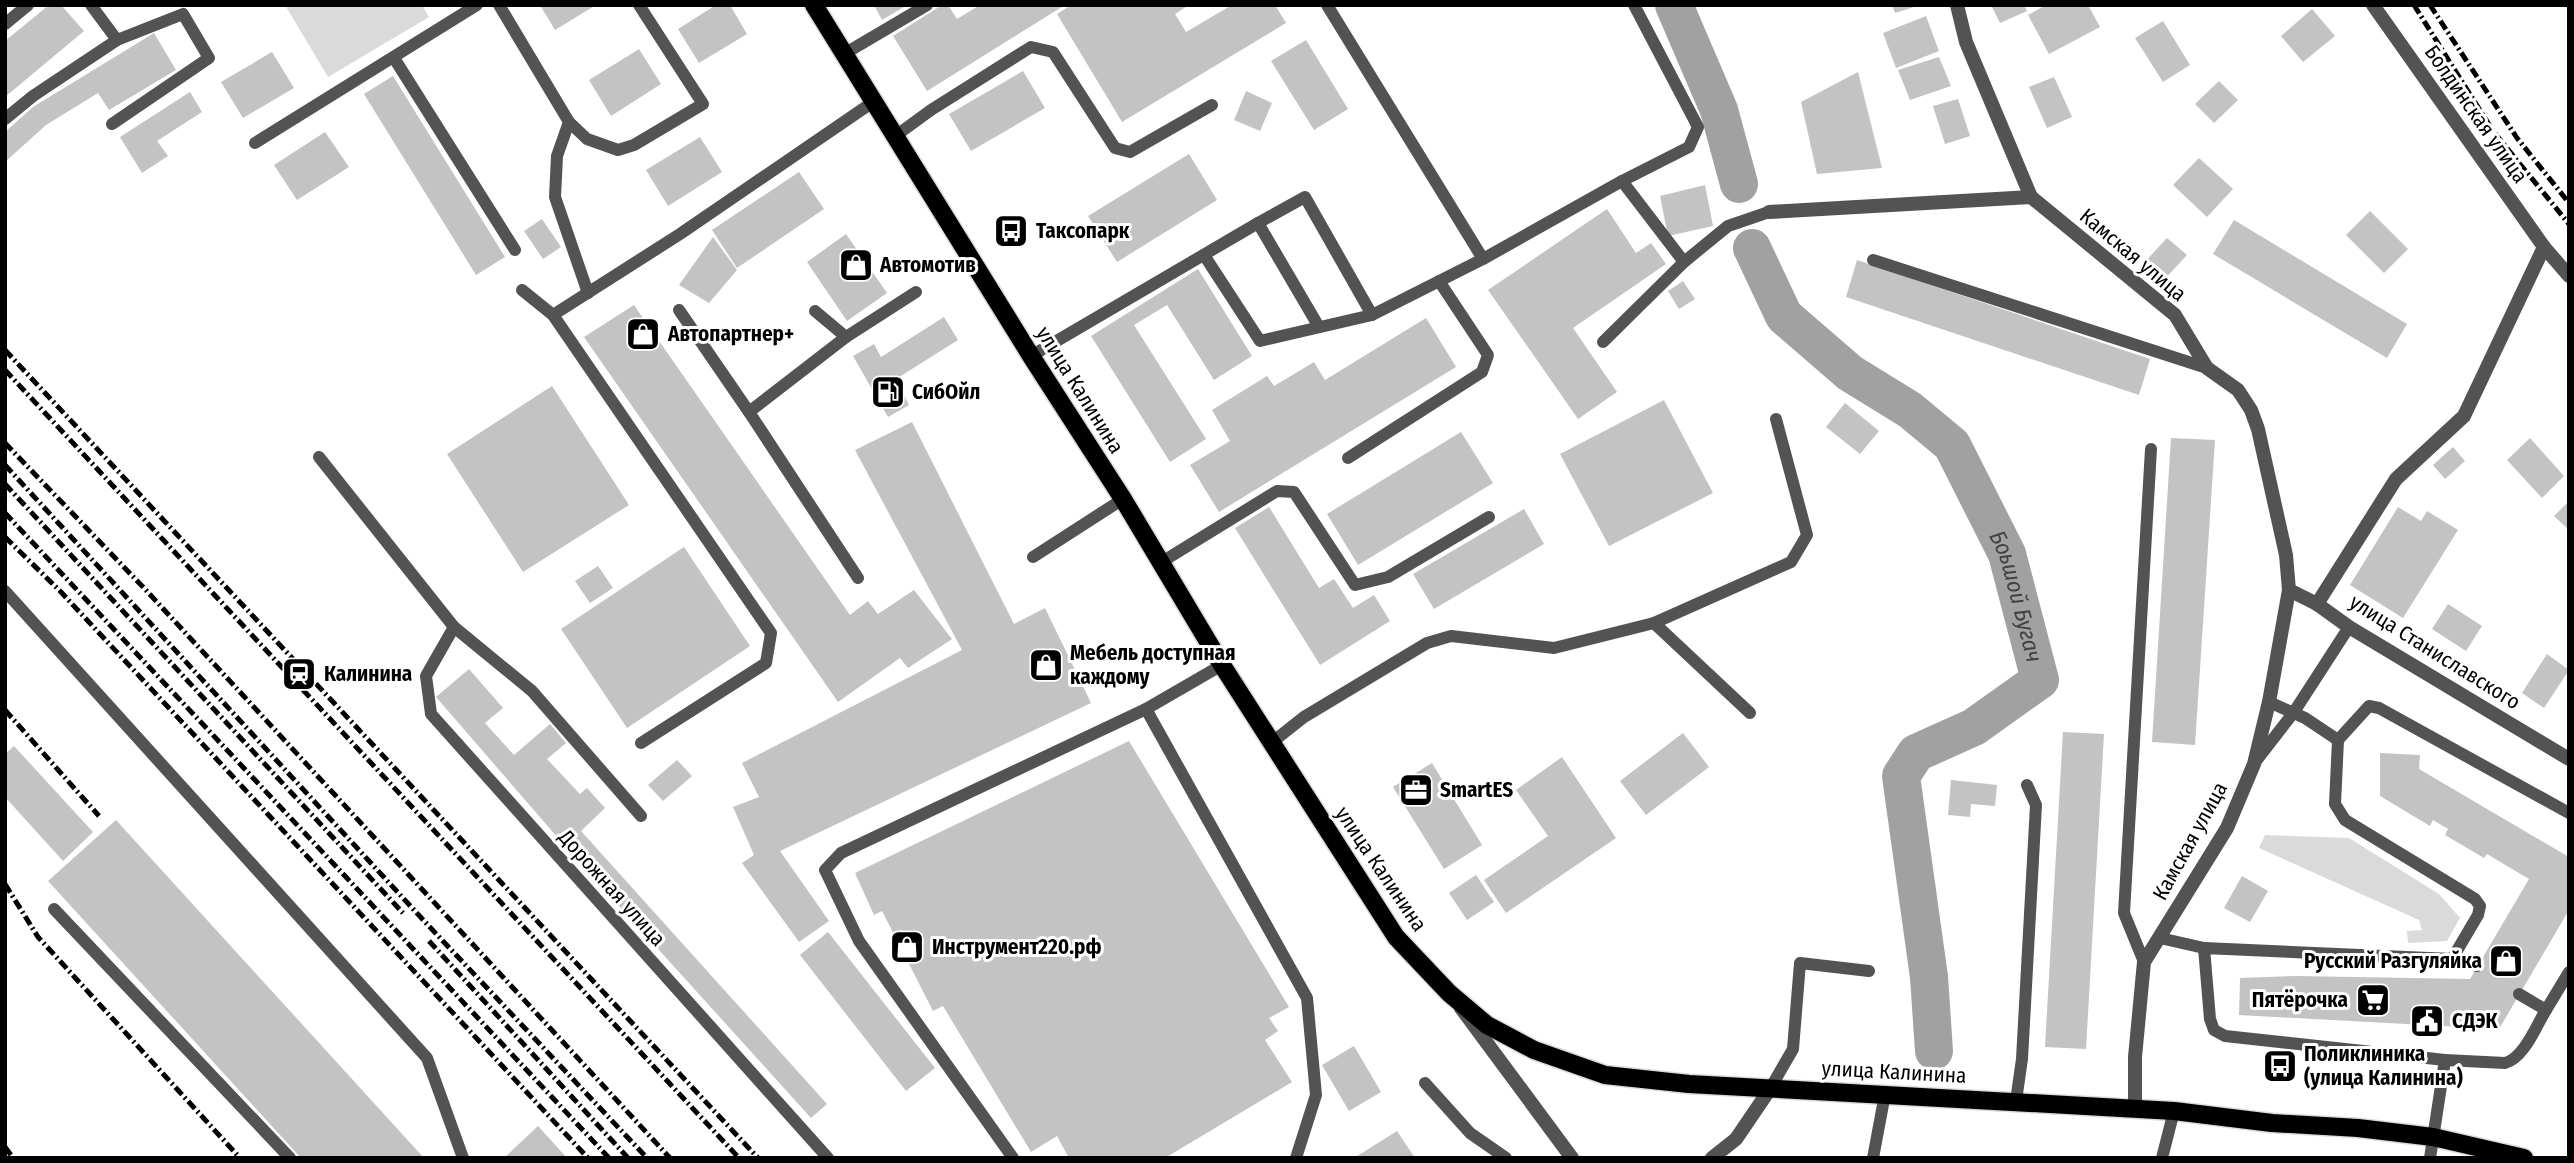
<svg xmlns="http://www.w3.org/2000/svg" width="2574" height="1163" font-family="'Fira Sans Condensed',sans-serif">
<style>
.green{fill:#dadada}
.lines{fill:none;stroke-linecap:round;stroke-linejoin:round}
.river{stroke:#a1a1a1;stroke-width:38}
.building{fill:#c3c3c3}
.primary-casing{stroke:#dbdbdb;stroke-width:21}
.lane{stroke:#535353;stroke-width:12}
.street{stroke:#535353;stroke-width:14}
.primary{stroke:#000;stroke-width:18}
.rail{stroke:#000;stroke-width:5;stroke-dasharray:10 3.5 2 3.5;stroke-linecap:butt}
.labels{text-anchor:middle;stroke-width:6;stroke-linejoin:round;paint-order:stroke}
.street-label{font-size:21px;fill:#000;stroke:#fff}
.poi-label{font-size:21px;font-weight:bold;fill:#000;stroke:#fff;text-anchor:start}
.water-label{font-size:23px;font-style:italic;fill:#424242;stroke:#fff}
</style>
<rect width="100%" height="100%" fill="#fff"/>
<g class="green">
<path d="M285 5H422L429 17 328 77Z"/>
<path d="M2265 835 2349 838 2439 894 2460 918 2447 941 2408 943 2407 931 2422 930 2419 920 2259 848Z"/>
</g>
<g class="lines">
<g class="river">
<path d="M1674 5 1719 110 1739 184"/>
<path id="s1" d="M1752 248 1784 316 1850 373 1910 410 1952 445 2007 554 2040 680 1974 727 1916 753 1901 776 1929 977 1934 1051"/>
</g>
</g>
<g class="building">
<path d="M49 5H61L84 31 5 97V41Z"/>
<path d="M540 5H596L555 30Z"/>
<path d="M716 5H730L747 34 699 63 678 29Z"/>
<path d="M874 5H907L882 20Z"/>
<path d="M942 5H948L957 19 980 5H1065L927 91 893 36Z"/>
<path d="M1071 5H1189L1175 14 1186 32 1232 5H1275L1286 23 1122 122 1057 14Z"/>
<path d="M1892 5H1917V6L1895 13Z"/>
<path d="M1991 5H2024L2027 11 2000 23Z"/>
<path d="M2046 5H2088L2100 27 2049 54 2028 15Z"/>
<path d="M2312 9 2335 36 2303 62 2281 36Z"/>
<path d="M1926 16 1939 51 1896 68 1883 33Z"/>
<path d="M2163 21 2190 65 2163 82 2135 38Z"/>
<path d="M154 33 176 70 109 110 98 93 46 125 5 162V132L33 107Z"/>
<path d="M1306 40 1348 109 1314 130 1271 61Z"/>
<path d="M639 49 661 84 611 116 589 80Z"/>
<path d="M272 52 294 88 243 118 221 82Z"/>
<path d="M1939 57 1951 86 1910 100 1898 70Z"/>
<path d="M1023 71 1045 108 971 151 949 114Z"/>
<path d="M1858 72 1882 168 1817 174 1801 102Z"/>
<path d="M393 76 505 257 476 275 364 94Z"/>
<path d="M2054 77 2072 117 2047 128 2029 87Z"/>
<path d="M2219 81 2238 100 2214 123 2195 104Z"/>
<path d="M1246 91 1272 103 1260 131 1234 120Z"/>
<path d="M190 92 202 112 157 141 168 156 142 173 120 137Z"/>
<path d="M1958 99 1970 136 1945 144 1933 106Z"/>
<path d="M325 132 349 167 297 200 274 165Z"/>
<path d="M700 137 722 172 668 206 646 170Z"/>
<path d="M1189 154 1217 200 1117 262 1088 216Z"/>
<path d="M2199 158 2233 189 2207 217 2173 185Z"/>
<path d="M799 172 824 209 737 268 712 230Z"/>
<path d="M1705 185 1713 226 1668 236 1660 196Z"/>
<path d="M1607 209 1636 253 1651 243 1666 264 1573 328 1617 392 1578 419 1488 290Z"/>
<path d="M2370 211 2408 249 2384 273 2346 235Z"/>
<path d="M542 219 561 247 543 259 524 231Z"/>
<path d="M2234 220 2407 324 2387 358 2213 254Z"/>
<path d="M846 234 887 293 847 321 807 262Z"/>
<path d="M713 237 737 270 709 303 679 285Z"/>
<path d="M2167 238 2187 255 2161 283 2141 266Z"/>
<path d="M1857 260 2150 359 2139 395 1846 297Z"/>
<path d="M1198 269 1252 356 1214 380 1167 305 1134 325 1206 439 1170 462 1091 336Z"/>
<path d="M1683 281 1695 299 1679 309 1668 291Z"/>
<path d="M634 305 850 615 868 601 878 614 914 590 952 639 908 668 900 658 838 702 584 337Z"/>
<path d="M944 317 958 340 896 379 909 405 888 417 853 356 874 344 881 357Z"/>
<path d="M1426 318 1456 367 1219 512 1190 465 1230 441 1212 410 1267 376 1274 386 1314 362 1325 380Z"/>
<path d="M552 386 629 505 523 572 447 454Z"/>
<path d="M1664 400 1713 493 1609 546 1560 454Z"/>
<path d="M1845 403 1879 431 1860 454 1826 427Z"/>
<path d="M912 422 1014 624 1045 608 1091 703 780 851 829 921 799 942 742 863 754 855 733 807 759 797 742 763 962 650 855 450Z"/>
<path d="M1461 432 1493 483 1358 565 1327 514Z"/>
<path d="M2171 438 2215 440 2195 745 2152 742Z"/>
<path d="M2530 438 2564 476 2542 498 2507 460Z"/>
<path d="M2453 447 2465 461 2445 479 2433 465Z"/>
<path d="M2569 501V530L2554 516Z"/>
<path d="M1269 507 1319 588 1334 579 1353 608 1374 595 1390 621 1320 665 1235 528Z"/>
<path d="M2398 507 2421 521 2427 511 2458 530 2403 618 2350 585Z"/>
<path d="M1524 509 1544 544 1434 609 1413 574Z"/>
<path d="M684 547 750 646 627 728 561 629Z"/>
<path d="M598 566 613 588 590 603 575 581Z"/>
<path d="M2448 604 2482 626 2466 651 2432 629Z"/>
<path d="M2547 654 2569 670 2544 708 2522 693Z"/>
<path d="M469 669 503 708 485 723 514 755 550 724 566 743 547 759 580 794 587 788 605 808 581 831 827 1104 811 1118 564 845 436 697Z"/>
<path d="M2063 732 2104 734 2086 1049 2045 1047Z"/>
<path d="M1683 733 1709 767 1646 815 1620 781Z"/>
<path d="M1129 741 1289 1007 1269 1018 1278 1031 1265 1040 1292 1082 1165 1158H1069L1057 1136 1031 1152 943 1006 933 1011 882 911 874 915 855 873Z"/>
<path d="M14 746 93 832 63 861 5 797V754Z"/>
<path d="M2380 753 2420 755 2419 769 2569 857V910L2499 1029 2239 1015 2240 978 2296 976 2470 979 2529 879 2487 854 2484 858 2445 835 2448 829 2433 820 2430 826 2380 796Z"/>
<path d="M1562 757 1616 838 1506 913 1484 880 1548 836 1516 790Z"/>
<path d="M677 760 692 776 663 801 648 785Z"/>
<path d="M1432 763 1482 845 1444 869 1393 787Z"/>
<path d="M1951 780 1997 785 1995 806 1971 804 1970 817 1948 815Z"/>
<path d="M116 820 424 1158H301L48 881Z"/>
<path d="M1476 875 1494 902 1467 920 1449 893Z"/>
<path d="M2242 876 2268 891 2250 922 2224 908Z"/>
<path d="M828 932 935 1068 906 1091 800 955Z"/>
<path d="M1354 1046 1381 1092 1349 1111 1322 1065Z"/>
<path d="M538 1126 567 1158H504Z"/>
<path d="M1397 1131 1415 1158H1354Z"/>
</g>
<g class="lines">
<g class="primary-casing">
<path id="primary" d="M814 5 1031 356 1123 499 1222 665 1396 937 1449 993 1487 1025 1534 1050 1605 1075 1689 1084 2174 1111 2272 1123 2358 1128 2433 1137 2524 1158"/>
</g>
<g class="lane">
<path d="M91 5 117 40"/>
<path d="M499 5 569 122 587 139 618 150 634 145 703 104 639 5"/>
<path d="M1327 5 1483 259"/>
<path d="M5 24 28 5"/>
<path d="M844 54 927 5"/>
<path d="M394 58 515 250"/>
<path d="M5 119 33 96 117 40 183 14 209 58 112 124"/>
<path d="M569 122 557 156 555 197 588 293"/>
<path d="M894 137 931 110 1031 47 1053 52 1115 148 1130 152 1212 105"/>
<path d="M255 143 477 5"/>
<path d="M1622 181 1684 262 1728 226 1769 212"/>
<path d="M1258 223 1305 197 1372 315"/>
<path d="M1204 255 1260 341 1372 315 1483 259 1622 181 1689 147 1698 127 1634 5"/>
<path d="M1873 260 2207 368"/>
<path d="M522 290 553 315"/>
<path d="M679 310 749 412"/>
<path d="M815 311 846 337"/>
<path d="M1603 342 1684 262"/>
<path d="M1031 356 1258 223 1319 327"/>
<path d="M319 457 454 627 532 691 641 816"/>
<path d="M1348 458 1482 372 1488 355 1439 281"/>
<path d="M1033 557 1123 499"/>
<path d="M1160 563 1277 491 1294 492 1355 585 1388 577 1489 517"/>
<path d="M858 578 749 412 846 337 916 292"/>
<path d="M5 591 427 1058 463 1158"/>
<path d="M1654 623 1750 713"/>
<path d="M454 627 426 676 431 714 828 1158"/>
<path d="M2269 702 2305 718 2338 740 2369 706 2379 708 2569 813"/>
<path d="M1146 709 1307 998 1316 1095 1296 1158"/>
<path d="M2338 740 2335 804 2345 820 2475 899 2480 906 2478 915 2452 959 2477 966"/>
<path d="M641 743 766 663 771 633 553 315 680 234 873 102"/>
<path d="M1271 743 1304 717 1427 643 1451 636 1554 648 1654 623 1791 562 1807 535 1776 419"/>
<path d="M2256 761 2294 712 2349 627"/>
<path d="M54 909 290 1158"/>
<path d="M2160 938 2204 948"/>
<path d="M2452 959 2204 948 2210 1019 2214 1030 2225 1036 2445 1060 2505 1063C2524 1058 2536 1026 2546 1010"/>
<path d="M2144 962 2124 913 2151 449"/>
<path d="M2519 994 2546 1010 2569 972"/>
<path d="M1425 1083 1470 1133 1506 1158"/>
<path d="M1770 1089 1793 1049 1800 963 1869 971"/>
<path d="M2016 1101 2022 1059 2036 805 2027 785"/>
<path d="M1013 1158 859 941 825 870 841 853 1146 709 1222 665"/>
<path d="M1873 1158 1885 1094"/>
<path d="M2162 1158 2174 1111"/>
<path d="M2430 1158 2445 1060"/>
</g>
<g class="street">
<path d="M1957 5 1966 42 2031 197"/>
<path d="M2373 5 2544 247 2569 276"/>
<path d="M1769 212 2031 197 2175 315 2207 368 2238 390 2251 410 2258 429 2286 555 2289 590 2269 702 2254 764 2227 828 2144 962 2135 1057V1109"/>
<path d="M2289 590 2317 604 2349 627 2569 759"/>
<path d="M2317 604 2396 479 2464 416 2544 247"/>
<path d="M1461 1008 1572 1158"/>
<path d="M1712 1158 1736 1139 1770 1089"/>
</g>
<use href="#primary" class="primary"/>
<g class="rail">
<path d="M2414 5 2493 131 2569 224"/>
<path d="M2430 5 2517 138 2569 203"/>
<path d="M5 350 758 1158"/>
<path d="M5 370 739 1158"/>
<path d="M5 443 144 588 670 1158"/>
<path d="M5 465 426 923 647 1158"/>
<path d="M5 484 403 913"/>
<path d="M5 513 609 1158"/>
<path d="M5 537 60 591 588 1158"/>
<path d="M5 710 99 816"/>
<path d="M5 884 38 937 240 1158"/>
<path d="M429 941 628 1158"/>
<path d="M5 1147 13 1158"/>
</g>
</g>
<defs>
<g id="bus-square" transform="scale(1.75)"><rect x="-9" y="-9" width="18" height="18" rx="4" fill="#000" stroke="#fff"/><path d="M-5-6H5V4H4V6H2V4H-2V6H-4V4H-5ZM-3.5-4V0h7V-4ZM-3.5 1.2v1.5H-2V1.2ZM2 1.2v1.5H3.5V1.2Z" fill="#fff"/></g>
<g id="shop-square" transform="scale(1.75)"><rect x="-9" y="-9" width="18" height="18" rx="4" fill="#000" stroke="#fff"/><path d="M-5-2.5h2.3a2.7 3.5 0 0 1 5.4 0H5L5.5 6h-11ZM-1.5-2.5h3a1.5 2.3 0 0 0-3 0Z" fill="#fff"/></g>
<g id="fuel-square" transform="scale(1.75)"><rect x="-9" y="-9" width="18" height="18" rx="4" fill="#000" stroke="#fff"/><path d="M-5.5-6h7V0h2V4h1.3V-2.5L3-4.5l.8-.8L6-3V5H2.5V1h-1V6h-7ZM-4.2-4.7v3.2H.2V-4.7Z" fill="#fff"/></g>
<g id="station-square" transform="scale(1.75)"><rect x="-9" y="-9" width="18" height="18" rx="4" fill="#000" stroke="#fff"/><path d="M-3-6H3Q5-6 5-4V2Q5 4 3 4L4.5 6H3L1.5 4h-3L-3 6H-4.5L-3 4Q-5 4-5 2V-4Q-5-6-3-6ZM-3.5-4v3h7v-3ZM-3.5 1v1.5H-2V1ZM2 1v1.5H3.5V1Z" fill="#fff"/></g>
<g id="office-square" transform="scale(1.75)"><rect x="-9" y="-9" width="18" height="18" rx="4" fill="#000" stroke="#fff"/><path d="M-6-3h4V-5.5h4V-3h4V5H-6ZM-1-4.5V-3h2v-1.5ZM-6 0V1H6V0Z" fill="#fff"/></g>
<g id="supermarket-square" transform="scale(1.75)"><rect x="-9" y="-9" width="18" height="18" rx="4" fill="#000" stroke="#fff"/><path d="M-6-5.5h2.5l.6 2H6L4.5 2H-2.5L-4.4-4H-6ZM-1.5 3.2a1.3 1.3 0 1 0 .1 0ZM3 3.2a1.3 1.3 0 1 0 .1 0Z" fill="#fff"/></g>
<g id="civic-square" transform="scale(1.75)"><rect x="-9" y="-9" width="18" height="18" rx="4" fill="#000" stroke="#fff"/><path d="M-.6-6.5H3V-4.5H.6V-3L4-1V1h2V6H-6V1h2V-1L-.6-3ZM-1.2 2.5V6h2.4V2.5Z" fill="#fff"/></g>
</defs>
<g fill-rule="evenodd">
<use href="#bus-square" x="1011" y="231"/>
<use href="#shop-square" x="856" y="265"/>
<use href="#shop-square" x="643" y="334"/>
<use href="#fuel-square" x="888" y="392"/>
<use href="#shop-square" x="1046" y="665"/>
<use href="#station-square" x="299" y="674"/>
<use href="#office-square" x="1416" y="790"/>
<use href="#shop-square" x="907" y="947"/>
<use href="#shop-square" x="2506" y="961"/>
<use href="#supermarket-square" x="2373" y="1000"/>
<use href="#civic-square" x="2427" y="1021"/>
<use href="#bus-square" x="2280" y="1066"/>
</g>
<g class="labels">
<g class="street-label">
<text transform="translate(2476 114) rotate(55)" y="7">Болдинская улица</text>
<text transform="translate(2133 255) rotate(40)" y="7">Камская улица</text>
<text transform="translate(1080 390) rotate(58)" y="7">улица Калинина</text>
<text transform="translate(2435 652) rotate(32)" y="7">улица Станиславского</text>
<text transform="translate(2190 841) rotate(-61)" y="7">Камская улица</text>
<text transform="translate(1381 869) rotate(56)" y="7">улица Калинина</text>
<text transform="translate(612 888) rotate(48)" y="7">Дорожная улица</text>
<text transform="translate(1894 1072) rotate(3)" y="7">улица Калинина</text>
</g>
<g class="poi-label">
<text x="1036" y="238">Таксопарк</text>
<text x="880" y="272">Автомотив</text>
<text x="668" y="341">Автопартнер+</text>
<text x="912" y="399">СибОйл</text>
<text x="1070" y="660">Мебель доступная<tspan x="1070" dy="24">каждому</tspan></text>
<text x="324" y="681">Калинина</text>
<text x="1440" y="797">SmartES</text>
<text x="932" y="954">Инструмент220.рф</text>
<text x="2482" y="968" text-anchor="end">Русский Разгуляйка</text>
<text x="2348" y="1007" text-anchor="end">Пятёрочка</text>
<text x="2452" y="1028">СДЭК</text>
<text x="2304" y="1061">Поликлиника<tspan x="2304" dy="24">(улица Калинина)</tspan></text>
</g>
<g class="water-label">
<text dy="8" stroke="none"><textPath href="#s1" startOffset="453">Боьшой Бугач</textPath></text>
</g>
</g>
<rect width="2574" height="1163" fill="none" stroke="#000000" stroke-width="14"/>
</svg>
